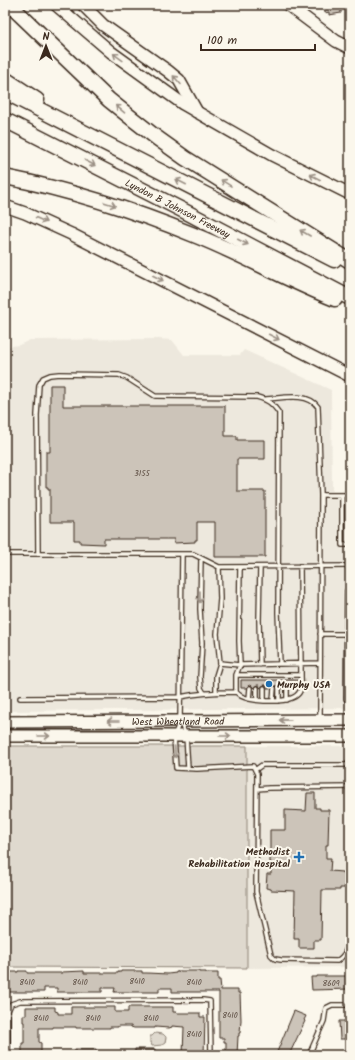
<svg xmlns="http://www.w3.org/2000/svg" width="355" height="1060" font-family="Kalam,sans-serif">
  <rect width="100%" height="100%" fill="#fbf7ec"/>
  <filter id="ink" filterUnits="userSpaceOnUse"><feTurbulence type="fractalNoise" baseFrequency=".025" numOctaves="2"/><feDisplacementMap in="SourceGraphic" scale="8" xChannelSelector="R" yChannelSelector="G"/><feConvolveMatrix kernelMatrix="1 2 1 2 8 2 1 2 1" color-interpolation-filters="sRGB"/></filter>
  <g filter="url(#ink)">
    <path fill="#ede8dd" d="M158 339 172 340 184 355H240L244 350 331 390 332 490H350V708L5 711V347L19 345 30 340Z
      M247 746H350V967L247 968Z"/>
    <path fill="#dfd9ce" stroke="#8d8276" d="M5 746H247V968L5 967Z
      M155 1033 163 1034 166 1037 165 1043 162 1045 152 1046 151 1043H150V1036H152Z"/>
    <path fill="#ccc4b9" stroke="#3b2a1e" d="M326 5H350V9L341 10V13L329 15V12L325 13 324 6Z
      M50 385H63V406H225V436H237V440H265V459H237V491H265V557H215V522H197V540H195V542L174 543V539H104V544L80 543V540H74V522H50V489H48V487H46V452H50Z
      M241 680H298V688H290L289 685H287L284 686V688H282L280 685 276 686 274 685 272 686 271 688H267L266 685H264L260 688 259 685H257L253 688 252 686 250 685 248 686 247 688H241Z
      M307 793H315V808H320V810H329L328 845H326V858H331L330 871 342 872V873H345V888H340V890H322L321 940H314V948H299V939H294L295 891 271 890V889L266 888 267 874H271V862H270V830H285V810L306 811Z
      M18 971H27V973H62V972L84 971V973H118V972H121V971H142V973H147L168 974 176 973V972H178V971H199V972H206V973H218V980H220L221 990H238V993H240L241 1020 240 1033H239V1036H238L237 1055H226V1042H224V1038H219V992H172V988H159V992H114L115 988H102V992H57V988H44V992H5V972H18Z
      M317 976H346V977H350V989L312 990 311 977H317Z
      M26 1007H55V1011L58 1012V1014H71V1007H115V1012H128V1007H173V1012H176V1013H200V1017H205L204 1055H183L184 1027 172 1026V1027L169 1028 155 1027V1028H134L131 1027V1026H118V1027H110V1028H76V1027H53V1028H39V1042L41 1043V1055H22V1043H24V1022H23V1015H26Z
      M294 1011 306 1016 304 1020 305 1021 289 1055H282L277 1052Z
      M339 1021H347V1023H350V1036H348V1039H340Z
      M75 1049H96V1055H75Z
      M135 1049H155V1055H135Z"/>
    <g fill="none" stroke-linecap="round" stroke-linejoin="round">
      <g stroke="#3b2a1e" stroke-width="6">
        <path id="lane" d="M266 399C282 398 308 392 318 407L321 495
          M350 495H342V545H350
          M5 554H193L219 567 350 566
          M38 554 37 415 39 385 43 378 50 375 59 374 119 375 127 378 155 396 257 397C268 400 272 403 279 413L278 613 280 664
          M182 554 180 721 186 736 188 768
          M201 558 200 609 202 643 200 677 201 688 204 693
          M350 584 347 591 346 699 350 701
          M320 634H350
          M220 663 240 665 239 641 240 567
          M260 665 259 620 260 567
          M236 675H301L300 566
          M279 688V701
          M287 688V700
          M216 692V676L220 663 217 634 220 599 219 567
          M236 692C238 694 239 695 241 696 253 702 294 705 300 691 302 687 301 680 301 675
          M20 698 180 697C199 693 217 692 236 692V675L240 665 320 663
          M249 699 250 688
          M257 700V688
          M264 700V688
          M273 701 274 688
          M320 718 321 495H342
          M179 724 174 736 176 768 197 769 253 766 257 774 256 892 271 955 275 959 281 960 337 961C346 955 346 950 350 940
          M255 770 262 765H345L350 763
          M257 789 269 788 350 787
          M8 1055V1011L11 1004 20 1001 203 1000 210 1001 211 1055
          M309 1055 324 1021 326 1008 332 1005H350"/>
      </g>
      <g stroke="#3b2a1e" stroke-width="14">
        <g id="secondary">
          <path d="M56 5 111 52 183 104 272 155 350 194"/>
          <path d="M83 5 103 25 168 71 179 80 197 112"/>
          <path d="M288 5 336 41 350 48"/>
          <path d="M5 206 25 213 71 234 350 376"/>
          <path id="s1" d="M5 722 350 720"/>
          <path d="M5 736H350"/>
        </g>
      </g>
      <g stroke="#3b2a1e" stroke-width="17">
        <g id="highway">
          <path d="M10 5 109 100 134 120 157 138 185 158 350 261"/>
          <path d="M5 79 37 100"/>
          <path d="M5 92 334 260"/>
          <path id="s2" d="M5 120 190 214 350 298"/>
          <path d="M5 177C70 190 133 210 194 235 242 254 287 280 335 299"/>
        </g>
      </g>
      <use href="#lane" stroke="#fbf7ec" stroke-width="3.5"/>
      <use href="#secondary" stroke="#fbf7ec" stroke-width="11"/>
      <use href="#highway" stroke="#fbf7ec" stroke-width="14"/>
    </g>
    <defs><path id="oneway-shaft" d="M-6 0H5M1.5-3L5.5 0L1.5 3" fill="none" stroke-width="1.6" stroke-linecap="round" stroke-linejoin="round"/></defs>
    <g stroke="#9b9085">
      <use href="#oneway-shaft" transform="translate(118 57) rotate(-144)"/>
      <use href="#oneway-shaft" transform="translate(177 80) rotate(-132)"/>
      <use href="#oneway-shaft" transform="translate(120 109) rotate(-140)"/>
      <use href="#oneway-shaft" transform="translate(90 163) rotate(27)"/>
      <use href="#oneway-shaft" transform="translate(315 177) rotate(-153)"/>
      <use href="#oneway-shaft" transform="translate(181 182) rotate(-153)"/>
      <use href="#oneway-shaft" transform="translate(226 183) rotate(-148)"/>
      <use href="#oneway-shaft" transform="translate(110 204) rotate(18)"/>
      <use href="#oneway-shaft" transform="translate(41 220) rotate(24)"/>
      <use href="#oneway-shaft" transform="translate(305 233) rotate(-150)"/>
      <use href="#oneway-shaft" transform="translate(243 242) rotate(27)"/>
      <use href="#oneway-shaft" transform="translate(158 278) rotate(27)"/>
      <use href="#oneway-shaft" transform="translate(274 337) rotate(27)"/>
      <use href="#oneway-shaft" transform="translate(200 597) rotate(90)"/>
      <use href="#oneway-shaft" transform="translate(285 720) rotate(179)"/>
      <use href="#oneway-shaft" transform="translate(113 721) rotate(180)"/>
      <use href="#oneway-shaft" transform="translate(44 736)"/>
      <use href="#oneway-shaft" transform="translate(225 736)"/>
      <use href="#oneway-shaft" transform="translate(175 752) rotate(86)"/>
    </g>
  </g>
  <g fill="#1f6fb2" stroke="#fbf7ec" stroke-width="1.5">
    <circle cx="269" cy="684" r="4"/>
    <path d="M297 851h4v4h4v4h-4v4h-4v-4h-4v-4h4z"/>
  </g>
  <g text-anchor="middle" stroke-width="4" stroke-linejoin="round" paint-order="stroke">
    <g font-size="8" fill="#5f5045">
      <text x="142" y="476">3155</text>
      <text x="137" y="984">8410</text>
      <text x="27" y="985">8410</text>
      <text x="80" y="985">8410</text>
      <text x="194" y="985">8410</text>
      <text x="331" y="986">8609</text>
      <text x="230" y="1018">8410</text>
      <text x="41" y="1021">8410</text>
      <text x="93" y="1021">8410</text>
      <text x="151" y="1021">8410</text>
      <text x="194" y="1037">8410</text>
    </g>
    <g font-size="10" fill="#3b2a1e" stroke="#fbf7ec">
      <text dy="4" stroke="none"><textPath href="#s2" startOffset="194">Lyndon B Johnson Freeway</textPath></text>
      <text dy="4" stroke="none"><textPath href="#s1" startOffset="173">West Wheatland Road</textPath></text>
    </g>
    <g font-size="10" font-weight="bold" fill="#3b2a1e" stroke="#fbf7ec" text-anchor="start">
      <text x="277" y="688">Murphy USA</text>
      <text x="290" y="855" text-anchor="end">Methodist<tspan x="290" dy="12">Rehabilitation Hospital</tspan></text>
    </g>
  </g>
  <rect width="355" height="1060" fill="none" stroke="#fbf7ec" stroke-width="20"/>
  <rect x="10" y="10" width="335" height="1040" fill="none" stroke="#3b2a1e" stroke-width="1.5" filter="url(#ink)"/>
  <g transform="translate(46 46)" stroke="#fbf7ec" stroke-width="3" paint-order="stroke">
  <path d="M0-3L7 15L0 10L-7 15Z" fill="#3b2a1e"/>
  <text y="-6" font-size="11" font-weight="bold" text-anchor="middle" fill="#3b2a1e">N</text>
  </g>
  <path d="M201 44v6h114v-6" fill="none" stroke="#3b2a1e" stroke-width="2"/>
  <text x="207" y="44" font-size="12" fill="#3b2a1e" stroke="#fbf7ec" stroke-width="3" paint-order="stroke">100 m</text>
</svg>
